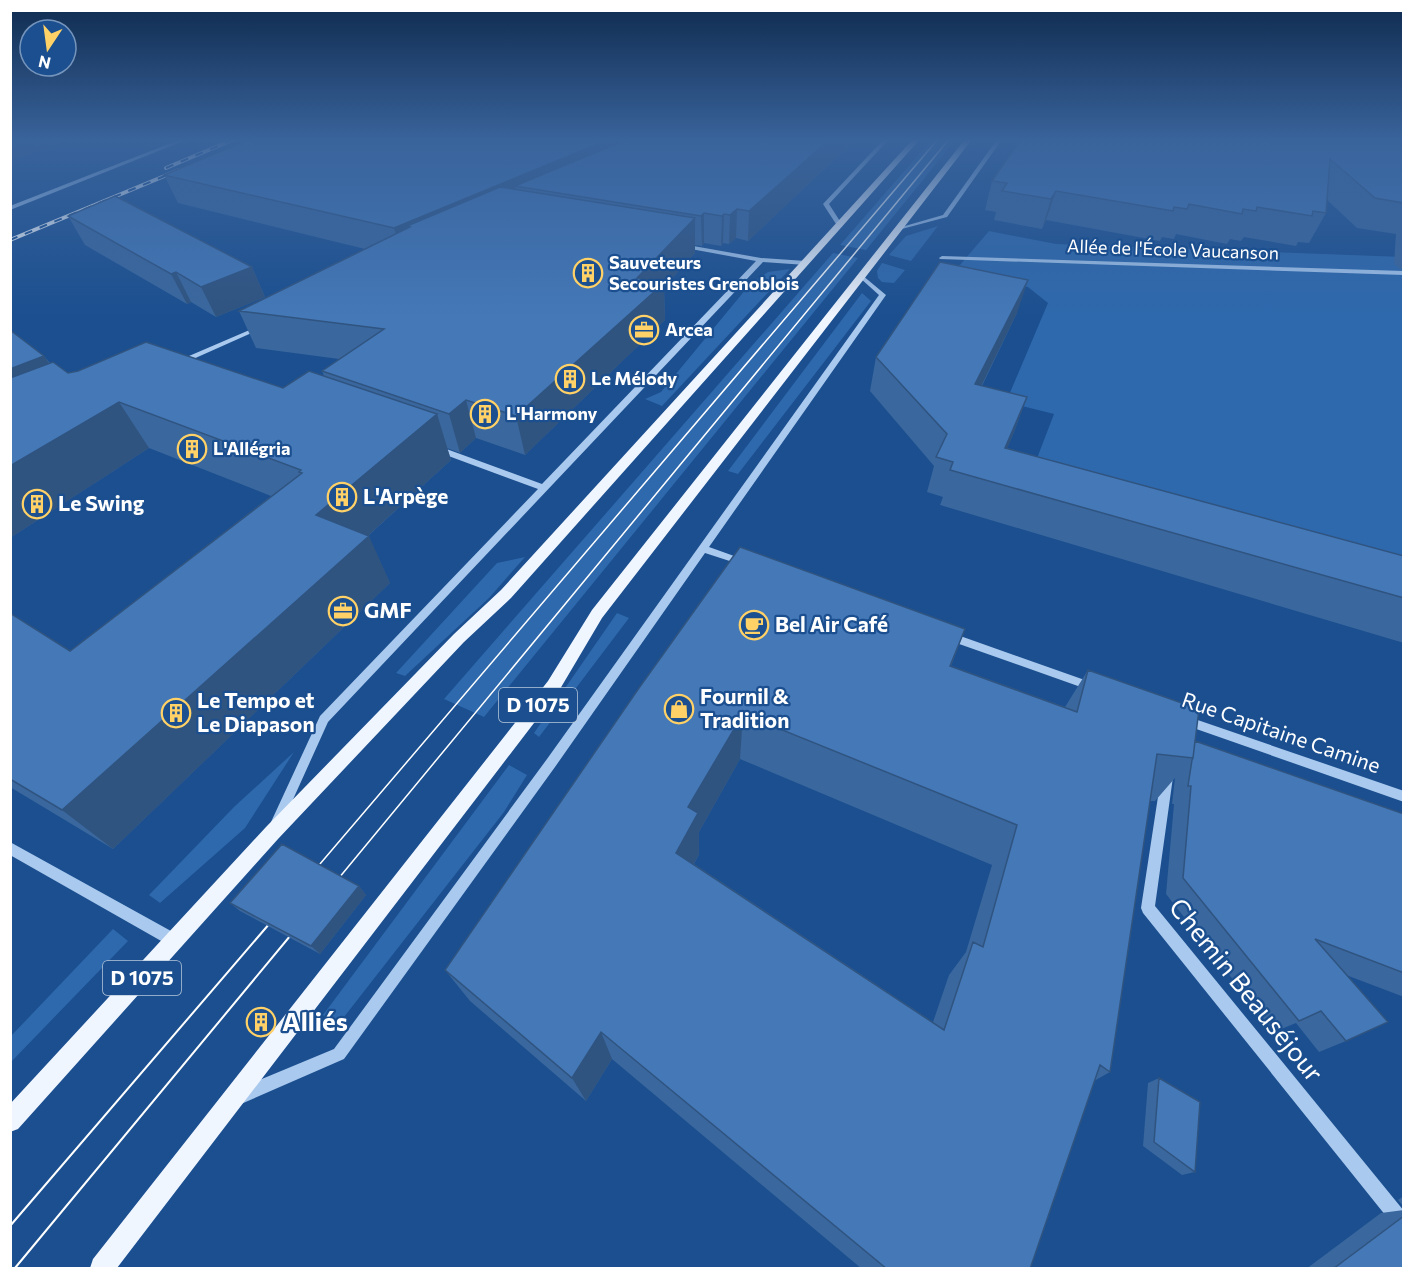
<svg xmlns="http://www.w3.org/2000/svg" width="1414" height="1279" font-family="Commissioner,sans-serif">
  <rect width="100%" height="100%" fill="#1b4f8f"/>
  <path fill="#2e69ad" d="M933 138H957L866 250 840 245Z
    M938 226 911 261 889 255 906 236Z
    M989 231 1056 244 1403 257V600L1024 492 1054 414 1006 402 1048 303 1028 287 954 272Z
    M833 253 858 258 484 717 444 699Z
    M882 263 905 270 894 283 882 282 878 278 877 271Z
    M790 269 662 406 645 399 661 392 751 283 768 272Z
    M862 293 871 301 738 474 728 471Z
    M525 557 489 598 405 676 396 673 497 563Z
    M617 613 629 618 539 737 534 733Z
    M294 752 245 828 160 903 149 895 234 807Z
    M509 765 527 775 504 812 337 1026 323 1015Z
    M113 929 128 941 11 1062V1036Z"/>
  <g fill="none" stroke-linecap="round" stroke-linejoin="round">
    <path fill="#a9c9ee" fill-rule="evenodd" d="M184 138H191L10 210V206Z
      M885 138H890L829 204 843 226 838 227 823 204Z
      M998 138H1003L947 217 898 230V228L943 215Z
      M682 244 761 258 806 261 809 263 806 265 763 262 328 722 281 826 277 828 273 826 271 822 320 716 538 489 435 451V447H441L542 484 756 261 680 247 679 246Z
      M942 256 1404 271V275L940 259 939 258Z
      M862 275 886 295 709 547 748 561 750 563 748 565 745 566 705 553 555 767 344 1059 241 1104 235 1102 233 1096 235 1090 334 1049 547 759 879 295 860 278 859 277Z
      M261 325 263 326V328L182 364 175 362Z
      M949 632 1096 684 1098 687 1096 690 1092 691 945 639 944 636 945 633Z
      M1186 716 1404 791V802L1182 724 1180 721 1182 718Z
      M1167 772 1171 773 1173 777 1155 906 1404 1211V1233L1398 1231 1143 913 1141 908 1161 777 1163 773Z
      M10 842 180 936 182 941 180 946 175 948 170 946 10 855Z"/>
    <path fill="#f0f6ff" fill-rule="evenodd" d="M914 138H921L511 598 464 642 278 839 18 1129 10 1132V1104L266 827 454 634 501 590Z
      M966 138H973L602 618 560 689 117 1268H90L93 1259 548 681 592 610Z"/>
    <path stroke="#fff" stroke-width="1.5" d="M308 878 939 138
      M329 890 950 138
      M268 924 277 914"/>
    <path stroke="#fff" stroke-width="2" d="M10 1226 270 923
      M15 1268 300 924"/>
    <g stroke="#fff" stroke-width="4">
      <path id="rail" d="M166 168 237 138
        M10 240 179 170"/>
    </g>
    <use href="#rail" stroke="#1b4f8f" stroke-width="2" stroke-dasharray="8" stroke-linecap="butt"/>
  </g>
  <path fill="#3a679d" fill-rule="evenodd" d="M253 138H857L748 241 736 238 729 244 723 243 721 246 704 243 702 246 695 245V253L664 287 665 320 525 455 476 438 460 453 447 448 451 460 368 536 390 583 113 849 10 787V613L70 651 271 496 149 448 10 538 44 356 50 363 68 373 283 388 324 376 322 371 339 359 256 348 239 311 365 249 178 203 164 175Z
    M1404 138V269H1400L1394 264 1396 234 1357 228 1327 200 1326 213 1309 243 1298 242 1296 246 1244 237 1241 241 1230 239 1227 244 1176 234 1174 239 1162 237 1160 241 1046 220 1042 229 994 220 996 212 985 210 992 181Z
    M68 216 252 267 265 297 216 317 191 302 187 304 85 245Z
    M1017 313 982 386 1027 397 1014 432 1007 448 1404 556V643L940 505 943 497 927 492 934 466 870 391 876 357Z
    M965 629 951 666 1065 707 1088 670 1195 741 1404 814V997L1346 975V1041L1319 1052 1296 1023 1274 1032 1166 894 1174 804H1172L1175 778 1155 801H1150L1110 1072 1094 1081 1030 1269H862L612 1059 586 1101 470 1001 445 970 639 688ZM740 759 992 865 966 952 949 975 933 1022 694 864 699 854V832Z
    M359 886 366 895 320 954 240 911 230 903Z
    M1159 1078 1195 1172 1182 1175 1143 1146 1148 1083Z
    M1404 1196V1207L1398 1200Z
    M1404 1210V1269H1306L1381 1213Z"/>
  <path fill="#305480" d="M14 138H75L10 161V139Z
    M612 138H676L515 186 518 207 410 227 407 226 414 253 403 258 394 228Z
    M831 138H857L748 241 749 211Z
    M1056 191 1046 220 1042 229 1051 199Z
    M737 209 736 238 729 244 730 215Z
    M704 213V243L702 246 701 216Z
    M724 214 723 243 721 246 722 216Z
    M695 218V253L664 287 665 320 525 455 516 416 637 278Z
    M252 267 265 297 216 317 201 287Z
    M176 272 191 302 187 304 171 274Z
    M1028 280 1017 313 965 419 975 384Z
    M44 356 76 401 10 429V369Z
    M1027 397 1014 432 993 483 1005 448Z
    M466 400 476 438 460 453 449 414Z
    M119 402 149 448 10 538V466Z
    M437 414 451 460 339 562 316 515Z
    M369 536 390 583 113 849 62 810Z
    M743 714 740 759 699 832V854L679 892 676 853 688 807Z
    M359 886 366 895 320 954 311 946Z
    M601 1032 612 1059 586 1101 572 1078Z"/>
  <path fill="#4478b7" stroke="#305480" stroke-width="1.5" fill-rule="evenodd" d="M253 138H612L394 228 164 175Z
    M631 138H831L749 211 737 209 730 215 724 214 722 216 704 213 701 216 515 186Z
    M1022 138H1404V203L1375 198 1330 159 1326 213 1313 211 1312 216 1257 207 1256 211 1243 209 1242 214 1189 204 1187 209 1174 207 1173 211 1056 191 1051 199 1002 191 1007 183 992 181Z
    M500 187 695 218 637 278 664 283 516 416 466 400 449 414 322 371 384 329 239 311 410 227 407 226Z
    M115 196 252 267 201 287 176 272 171 274 68 216Z
    M940 262 1028 280 975 384 1027 397 1005 448 1404 556V598L950 470 953 462 936 457 947 434 876 357Z
    M10 330 44 356 10 369Z
    M146 342 283 388 309 371 437 414 316 515 369 536 62 810 10 779V613L70 651 302 473 299 472 301 470 119 402 10 466V378L53 362 68 373 78 371Z
    M740 547 965 629 950 666 1077 712 1088 670 1199 709 1193 758 1157 754 1110 1072 1100 1065 1030 1269H887L601 1032 572 1078 445 970 639 688ZM743 714 1017 825 983 947 973 942 944 1030 676 853 698 813 688 807Z
    M1195 741 1404 814V973L1315 939 1388 1022 1346 1041 1321 1011 1299 1021 1183 878 1191 786H1188L1192 760 1193 758Z
    M282 844 359 886 311 946 230 903Z
    M1159 1078 1200 1102 1195 1172 1154 1142Z
    M1404 1216V1269H1333Z"/>
  <linearGradient id="sky" x2="0" y2="1"><stop stop-color="#0f2b4f"/><stop offset="0.44" stop-color="#39639b"/><stop offset="1" stop-color="#39639b" stop-opacity="0"/></linearGradient>
  <rect width="1414" height="317" fill="url(#sky)"/>
  <defs>
    <g id="building-ring" transform="scale(1.5)"><circle r="9.5" fill="#1b4f8f" stroke="#ffd166" stroke-width="1.5"/><path d="M-4-6H4V6H1V3H-1V6H-4ZM-2.5-4.3h1.7v1.8h-1.7ZM.8-4.3h1.7v1.8H.8ZM-2.5-1h1.7V.8h-1.7ZM.8-1h1.7V.8H.8Z" fill="#ffd166"/></g>
    <g id="office-ring" transform="scale(1.5)"><circle r="9.5" fill="#1b4f8f" stroke="#ffd166" stroke-width="1.5"/><path d="M-6-3h4V-5.5h4V-3h4V5H-6ZM-1-4.5V-3h2v-1.5ZM-6 0V1H6V0Z" fill="#ffd166"/></g>
    <g id="cafe-ring" transform="scale(1.5)"><circle r="9.5" fill="#1b4f8f" stroke="#ffd166" stroke-width="1.5"/><path d="M-5.5-4.5H6V0H3Q3 3.5 0 3.5H-2.5Q-5.5 3.5-5.5 0ZM3-3.2v2h1.7v-2ZM-6 4.5H4V6H-6Z" fill="#ffd166"/></g>
    <g id="shop-ring" transform="scale(1.5)"><circle r="9.5" fill="#1b4f8f" stroke="#ffd166" stroke-width="1.5"/><path d="M-5-2.5h2.3a2.7 3.5 0 0 1 5.4 0H5L5.5 6h-11ZM-1.5-2.5h3a1.5 2.3 0 0 0-3 0Z" fill="#ffd166"/></g>
  </defs>
  <g fill-rule="evenodd">
    <use href="#building-ring" x="588" y="273"/>
    <use href="#office-ring" x="644" y="330"/>
    <use href="#building-ring" x="570" y="379"/>
    <use href="#building-ring" x="485" y="414"/>
    <use href="#building-ring" x="192" y="449"/>
    <use href="#building-ring" x="342" y="497"/>
    <use href="#building-ring" x="37" y="504"/>
    <use href="#office-ring" x="343" y="611"/>
    <use href="#cafe-ring" x="754" y="625"/>
    <use href="#shop-ring" x="679" y="709"/>
    <use href="#building-ring" x="176" y="713"/>
    <use href="#building-ring" x="261" y="1022"/>
  </g>
  <g text-anchor="middle" stroke-width="4.5" stroke-linejoin="round" paint-order="stroke">
    <g font-size="18" fill="#fff" stroke="#1b4f8f">
      <text transform="translate(1173 250) rotate(2)" y="6">Allée de l'École Vaucanson</text>
    </g>
    <g font-size="18" font-weight="bold" fill="#fff" stroke="#1b4f8f" text-anchor="start">
      <text x="609" y="269">Sauveteurs<tspan x="609" dy="21">Secouristes Grenoblois</tspan></text>
      <text x="665" y="336">Arcea</text>
      <text x="591" y="385">Le Mélody</text>
      <text x="506" y="420">L'Harmony</text>
      <text x="213" y="455">L'Allégria</text>
    </g>
    <g fill="#1b4f8f" stroke="#bbcadd" stroke-width="1.5">
      <rect x="499" y="688" width="78" height="34" rx="4.5"/>
      <rect x="103" y="961" width="78" height="34" rx="4.5"/>
    </g>
    <g font-size="20" font-weight="bold" fill="#fff">
      <text x="538" y="712">D 1075</text>
      <text x="142" y="985">D 1075</text>
    </g>
    <g font-size="21" font-weight="bold" fill="#fff" stroke="#1b4f8f" text-anchor="start">
      <text x="363" y="504">L'Arpège</text>
      <text x="58" y="511">Le Swing</text>
      <text x="364" y="618">GMF</text>
      <text x="775" y="632">Bel Air Café</text>
      <text x="700" y="704">Fournil &amp;<tspan x="700" dy="24">Tradition</tspan></text>
      <text x="197" y="708">Le Tempo et<tspan x="197" dy="24">Le Diapason</tspan></text>
    </g>
    <g font-size="21" fill="#fff" stroke="#1b4f8f">
      <text transform="translate(1281 733) rotate(19)" y="7">Rue Capitaine Camine</text>
    </g>
    <g font-size="26" fill="#fff" stroke="#1b4f8f">
      <text transform="translate(1246 990) rotate(51)" y="9">Chemin Beauséjour</text>
    </g>
    <g font-size="26" font-weight="bold" fill="#fff" stroke="#1b4f8f" text-anchor="start">
      <text x="282" y="1031">Alliés</text>
    </g>
  </g>
  <rect width="1414" height="1279" fill="none" stroke="#ffffff" stroke-width="24"/>
  <g transform="translate(48 48) rotate(193)"><circle r="28" fill="#1b4f8f" stroke="#7695bc" stroke-width="1.5"/>
  <path d="M0-4.5L10 22L0 15L-10 22Z" fill="#ffd166"/>
  <text y="-9" font-size="16" font-weight="bold" text-anchor="middle" fill="#ffffff">N</text>
  </g>
</svg>
